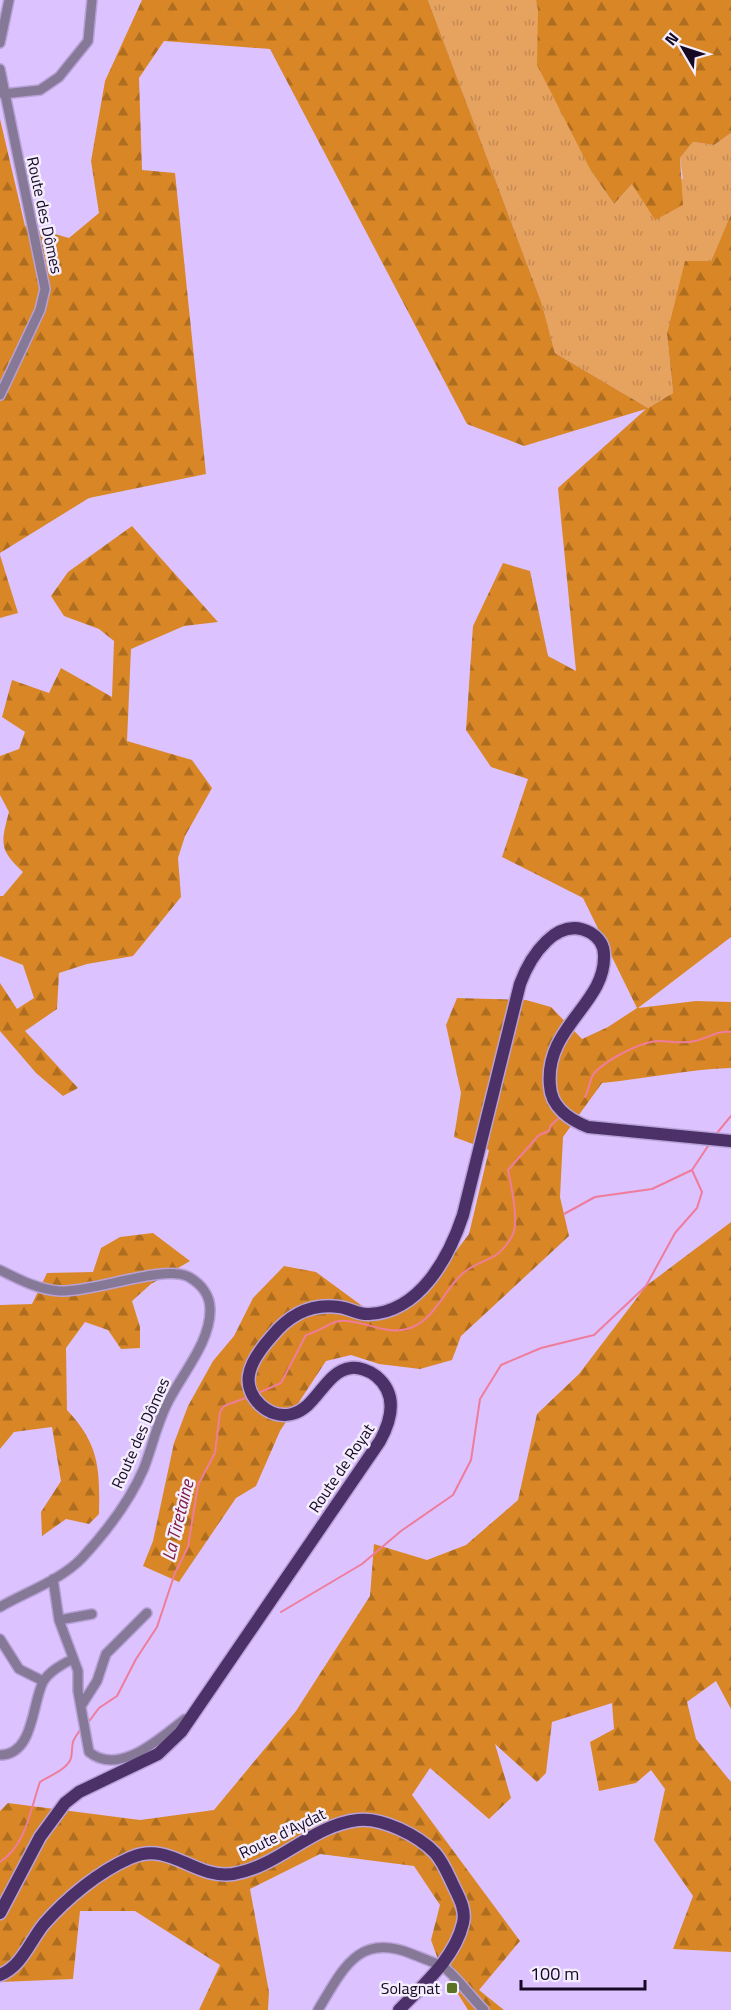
<svg xmlns="http://www.w3.org/2000/svg" width="731" height="2010" font-family="'Titillium Web',sans-serif">
  <defs>
    <pattern id="grass-tufts" width="24" height="20" patternUnits="userSpaceOnUse" patternTransform="scale(1.5)"><rect width="24" height="20" fill="#e6a25f"/><path d="M3 7l-1-3M5 7V3M7 7l1-3M15 17l-1-3M17 17v-4M19 17l1-3" fill="none" stroke="#c58a52"/></pattern>
    <pattern id="forest-firs" width="22" height="20" patternUnits="userSpaceOnUse" patternTransform="scale(1.5)"><rect width="22" height="20" fill="#d98726"/><path d="M5 1l3.5 6h-7zM16 11l3.5 6h-7z" fill="#af6d20"/></pattern>
  </defs>
  <rect width="100%" height="100%" fill="#dcc2ff"/>
  <path fill="url(#grass-tufts)" d="M428 0H536L572 129 591 171 614 204 632 184 683 179 680 158 693 142 714 145 731 133V214L711 261 667 334 673 393 648 408 555 353 542 304Z"/>
  <path fill="url(#forest-firs)" d="M142 0H428L542 304 555 353 648 408 673 393 667 334 685 261H711L731 214V937L638 1008 696 1001 731 1002V1068C688 1069 645 1079 602 1083L563 1137 560 1197 569 1236 461 1336 452 1360 420 1369 379 1364 351 1355 326 1361 280 1431 256 1486 236 1498 179 1582 143 1566 153 1541 174 1443 188 1406 213 1361 234 1336 253 1298 284 1266 316 1272 380 1319 419 1300 469 1234 489 1150 454 1137 461 1093 446 1025 457 998 526 1000 551 1007 582 1039 608 1027 637 1008 583 898 502 857 528 779 491 767 466 730 473 626 503 563 530 571 548 656 576 671 558 488 646 409 524 446 467 424 270 49 164 41 139 78 142 170 175 173 206 474 89 498 0 553V119L25 226 69 238 99 213 91 161 105 81Z
    M536 0H731V133L714 145 693 142 680 158 683 205 655 220 632 184 614 204 591 171 537 65 538 10Z
    M132 526 218 622 184 626 131 649 127 741 192 760 212 788 185 836 178 858 181 897 133 956 87 964 59 973 57 1009 25 1031 78 1088 63 1096 36 1073 0 1031V983L17 1009 34 998 23 965 0 956V896H3L23 872C0 850 0 845 9 812L0 795V756L19 749 25 732 2 717 12 680 49 693 61 668 112 697 114 641 99 629 64 616 51 596 68 572Z
    M0 555 18 613 0 618Z
    M731 1222V1709L716 1681 687 1702 696 1739 731 1782V1952L673 1949 693 1896 654 1840 665 1789 651 1770 636 1783 599 1791 590 1742 614 1729 612 1703 552 1722 546 1773 537 1782 495 1744 511 1798 489 1819 430 1768 412 1795 520 1941 479 1990 504 2010H468L440 1965 431 1940 440 1905 414 1866 320 1854 250 1889 269 1992 268 2010H199L220 1965 135 1911H80L73 1979 0 1982V1811L8 1803 140 1820 214 1810 296 1711 370 1596 374 1544 427 1560 466 1545 518 1500 537 1414 579 1374 646 1286Z
    M153 1233 190 1261 151 1284 132 1301 140 1327V1348L121 1349 108 1330 85 1322 66 1348 67 1410C99 1444 100 1468 99 1514L89 1524 66 1519 42 1536 41 1512 61 1481 52 1427 14 1432 0 1449V1305L32 1304 47 1273 93 1272 101 1248 120 1237Z"/>
  <g fill="none" stroke-linecap="round" stroke-linejoin="round">
    <path stroke="#ee7c9a" stroke-width="2" d="M585 1097C589 1090 589 1082 593 1075 603 1061 642 1041 659 1041 671 1041 682 1044 695 1041 708 1038 718 1030 731 1032
      M717 1133 731 1116
      M564 1214 595 1197 652 1189 692 1170
      M256 1394 281 1383 306 1335C317 1333 331 1322 339 1321 360 1319 381 1333 402 1330 432 1326 442 1293 461 1275 479 1257 498 1265 513 1234 519 1220 511 1185 508 1170L539 1135 549 1131 551 1125 559 1118
      M281 1612 362 1564 401 1531 453 1495 471 1460 480 1399 501 1365 541 1348 594 1335 646 1286 675 1233 697 1208 702 1192 692 1170 708 1146
      M87 1724 99 1708 117 1696 136 1659 157 1627 175 1573 188 1547 198 1485 215 1453 220 1412 224 1406 248 1397
      M0 1862C27 1844 30 1810 40 1782 49 1776 68 1769 71 1758 74 1742 69 1746 80 1730"/>
    <g stroke="#b8a1d7" stroke-width="12">
      <path id="minor" d="M0 43 9 0
        M0 69 45 289 40 310 0 395
        M3 94 40 90 59 77 88 41 92 0
        M0 1270C18 1279 39 1290 60 1291 95 1292 164 1264 189 1277 201 1284 210 1295 210 1309 211 1342 181 1375 167 1404 157 1424 152 1447 144 1468 130 1501 106 1532 82 1558 61 1580 26 1592 0 1607
        M53 1579 59 1620 78 1671V1691L89 1752C120 1777 161 1737 185 1719L190 1721
        M59 1620 92 1614
        M0 1639 19 1669 43 1681
        M81 1706 97 1681 106 1654 147 1613
        M0 1755C34 1755 32 1703 43 1682 48 1672 64 1663 73 1659
        M318 2010C343 1969 358 1932 412 1954 419 1957 442 1965 446 1969 460 1981 471 1997 484 2010"/>
    </g>
    <g stroke="#b8a1d7" stroke-width="15">
      <path id="major" d="M0 1913 40 1837 65 1803 79 1792 158 1754 181 1732 380 1441C392 1419 398 1394 376 1376 370 1371 359 1367 351 1368 325 1371 317 1408 292 1414 269 1420 245 1397 249 1375 251 1361 263 1346 272 1336 289 1315 311 1303 339 1307 349 1308 359 1315 369 1314 420 1312 449 1257 463 1215L520 984C530 957 557 914 591 933 599 938 604 945 604 955 606 1004 544 1027 550 1086 551 1107 570 1120 588 1127L731 1141
        M0 1975C22 1966 30 1941 44 1924 67 1898 98 1872 130 1858 170 1840 193 1879 233 1874 278 1867 312 1825 358 1820 382 1817 419 1836 435 1853 444 1863 449 1877 455 1889 460 1899 466 1911 463 1923 455 1958 423 1985 399 2010"/>
    </g>
    <use href="#minor" stroke="#867998" stroke-width="9"/>
    <use href="#major" stroke="#4b3167" stroke-width="12"/>
  </g>
  <rect fill="#5a7223" stroke="#f4edfd" stroke-width="2" x="446" y="1982" width="12" height="12" rx="3"/>
  <g text-anchor="middle" stroke-width="5" stroke-linejoin="round" paint-order="stroke">
    <g font-size="16" fill="#160923" stroke="#f4edfd">
      <text transform="translate(45 215) rotate(78)" y="6">Route des Dômes</text>
      <text transform="translate(140 1433) rotate(-66)" y="6">Route des Dômes</text>
      <text transform="translate(341 1468) rotate(-56)" y="6">Route de Royat</text>
      <text transform="translate(282 1833) rotate(-26)" y="6">Route d'Aydat</text>
    </g>
    <g font-size="16" fill="#160923" stroke="#f4edfd" text-anchor="end">
      <text x="440" y="1994">Solagnat</text>
    </g>
    <g font-size="18" font-style="italic" fill="#811b40" stroke="#f4edfd">
      <text transform="translate(178 1520) rotate(-76)" y="6">La Tiretaine</text>
    </g>
  </g>
  <g transform="translate(683 48) rotate(309)" stroke="#f4edfd" stroke-width="4.5" paint-order="stroke">
  <path d="M0-4.5L10 22L0 15L-10 22Z" fill="#160923"/>
  <text y="-9" font-size="16" font-weight="bold" text-anchor="middle" fill="#160923">N</text>
  </g>
  <path d="M521 1980v9h124v-9" fill="none" stroke="#160923" stroke-width="3"/>
  <text x="530" y="1980" font-size="18" fill="#160923" stroke="#f4edfd" stroke-width="4.5" paint-order="stroke">100 m</text>
</svg>
